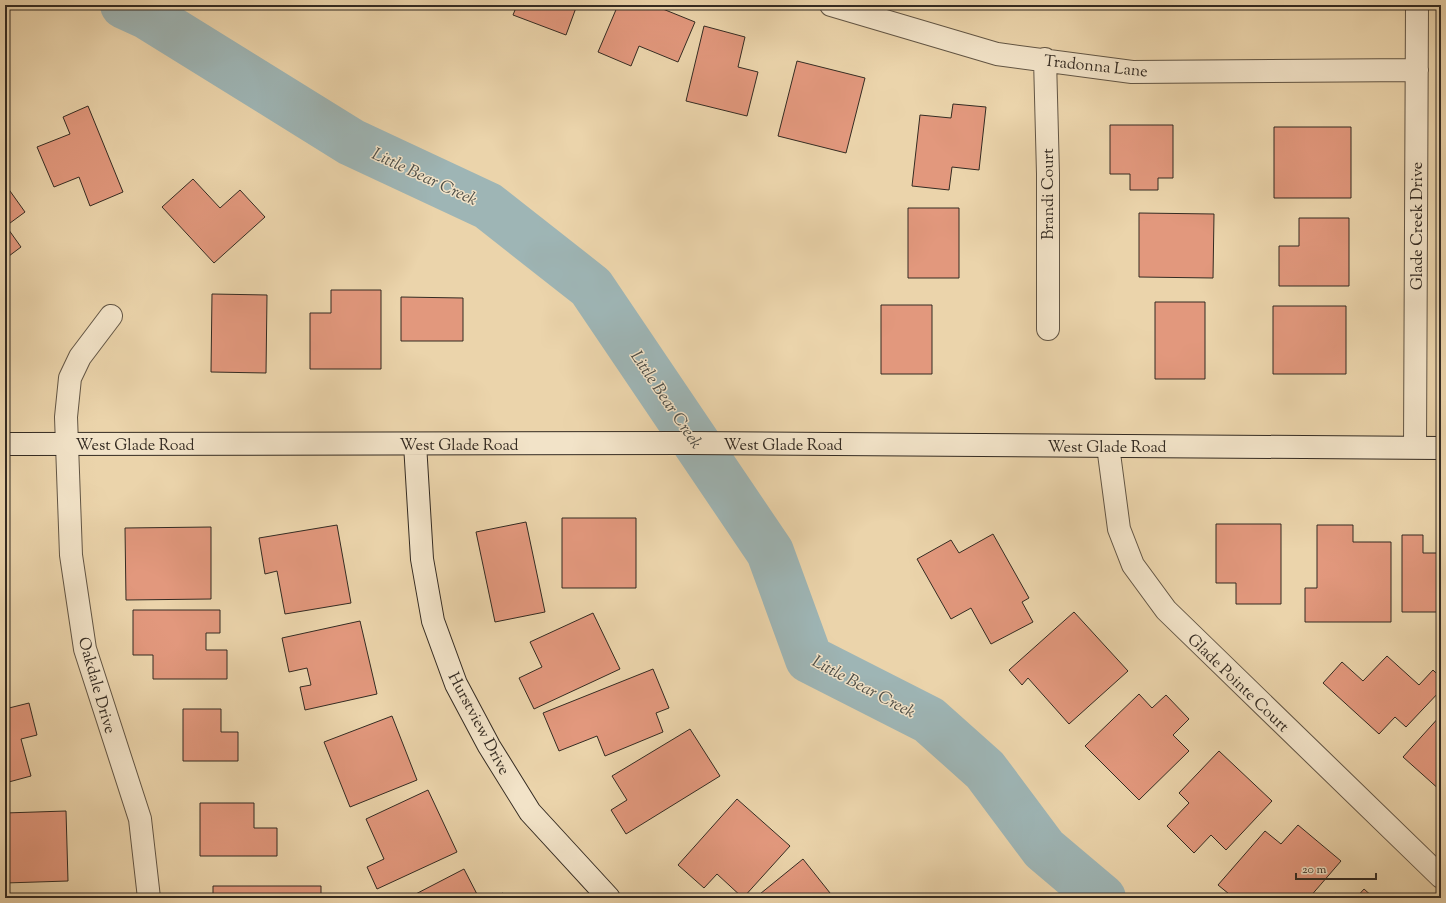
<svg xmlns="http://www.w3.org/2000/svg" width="1446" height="903" font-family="'Sorts Mill Goudy',serif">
  <rect width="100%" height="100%" fill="#ebd4ab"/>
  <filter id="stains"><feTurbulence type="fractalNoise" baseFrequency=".005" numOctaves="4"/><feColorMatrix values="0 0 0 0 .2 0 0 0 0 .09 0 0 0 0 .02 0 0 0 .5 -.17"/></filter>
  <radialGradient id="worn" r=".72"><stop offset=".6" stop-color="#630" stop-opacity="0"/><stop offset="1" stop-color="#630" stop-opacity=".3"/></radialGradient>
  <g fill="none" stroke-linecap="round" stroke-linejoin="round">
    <path stroke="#9eb5b5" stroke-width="48" d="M124 5 148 16 351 142 488 206 591 287 770 552 809 659 929 720 985 770 1044 849 1102 898"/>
  </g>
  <path fill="#e2987d" stroke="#342b22" d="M517 5H577L566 35 513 15Z
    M618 5H653L695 22 678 62 639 46 631 66 598 52Z
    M704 26 745 37 738 67 758 72 747 116 686 101Z
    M797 61 865 78 846 153 778 136Z
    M953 104 986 107 979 170 952 167 949 190 912 186 920 115 951 118Z
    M88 106 123 192 90 206 79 177 54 187 37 147 70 134 63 117Z
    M1110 125H1173V178H1158V190H1130V174H1110Z
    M1274 127H1351V198H1274Z
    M193 179 220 208 240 190 265 217 214 263 162 207Z
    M5 184 25 212 6 226 21 247 5 259Z
    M908 208H959V278H908Z
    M1139 213 1214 214 1213 278 1139 277Z
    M1299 218H1349V286H1279V246H1299Z
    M331 290H381V369H310V313H331Z
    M212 294 267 295 266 373 211 372Z
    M401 297 463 298V341H401Z
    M1155 302H1205V379H1155Z
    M881 305H932V374H881Z
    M1273 306H1346V374H1273Z
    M562 518H636V588H562Z
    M526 522 545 612 495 622 476 532Z
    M1216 524H1281V604H1236V583H1216Z
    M337 525 351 603 285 614 277 571 265 574 259 538Z
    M1317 525H1353V542H1391V622H1305V588H1317Z
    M211 527V599L126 600 125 528Z
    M993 534 1029 598 1022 602 1033 622 991 644 971 608 951 619 917 559 951 540 959 553Z
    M1402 535H1423V553H1441V612H1402Z
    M133 610H220V633H206V650H227V679H153V655H133Z
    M1074 612 1128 671 1069 724 1028 678 1022 685 1009 670Z
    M593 613 620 669 534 709 519 678 542 667 530 642Z
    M360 621 377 694 305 710 300 687 311 685 307 668 289 672 282 638Z
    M1387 656 1419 685 1433 670 1441 678V690L1406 727 1395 717 1379 734 1323 683 1342 662 1363 681Z
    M653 669 669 708 656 713 663 732 605 756 597 736 559 751 543 713Z
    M1139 694 1152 708 1166 695 1189 719 1173 735 1189 751 1139 800 1085 746Z
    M29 703 37 735 21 739 31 776 5 783V709Z
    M183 709H221V732H238V761H183Z
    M1441 715V791L1403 757Z
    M392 716 417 780 350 807 324 742Z
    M690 729 720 776 626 834 611 810 627 800 612 776Z
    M1219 751 1272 801 1226 850 1211 835 1194 853 1167 826 1189 803 1179 793Z
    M428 790 457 852 377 889 367 867 384 859 366 819Z
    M737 799 790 846 743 898 717 874 704 888 678 865Z
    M200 803H254V828H277V856H200Z
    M66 811 68 881 5 883V813Z
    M1298 825 1341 861 1309 898H1234L1218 885 1265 831 1281 844Z
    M803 859 834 898H755Z
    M464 869 479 898H408Z
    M213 886H321V898H213Z
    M1364 889 1374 898H1356Z
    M503 893 506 898H494Z
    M1335 893 1341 898H1330Z
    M20 894H78V898H20Z"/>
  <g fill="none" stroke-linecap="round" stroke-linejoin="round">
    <g stroke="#625544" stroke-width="24">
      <path id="street" d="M831 5 997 54 1132 72 1417 70
        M1045 59 1048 174V329
        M111 316 80 357 70 378 66 417 71 555 85 649 140 819 149 898
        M1108 446 1119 529 1133 565 1166 610 1441 877
        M1415 447 1417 5"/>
    </g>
    <g stroke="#342b22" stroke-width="24">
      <path id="secondary" d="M5 444 687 443 1441 448
        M415 444 422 559 433 621 456 684 489 746 530 812 609 898"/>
    </g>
    <use href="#street" stroke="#f2e3c8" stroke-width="22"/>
    <use href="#secondary" stroke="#f2e3c8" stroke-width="22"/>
  </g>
  <g text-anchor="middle" stroke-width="3" stroke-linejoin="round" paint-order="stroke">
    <g font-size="16" fill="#342b22" stroke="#f2e3c8">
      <text transform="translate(1096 65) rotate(6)" y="6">Tradonna Lane</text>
      <text transform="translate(1047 194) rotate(-90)" y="6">Brandi Court</text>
      <text transform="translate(1416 226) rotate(-90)" y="6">Glade Creek Drive</text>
      <text x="135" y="450">West Glade Road</text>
      <text x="459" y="450">West Glade Road</text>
      <text x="783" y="450">West Glade Road</text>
      <text x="1107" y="452">West Glade Road</text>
      <text transform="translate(1239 682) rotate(44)" y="6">Glade Pointe Court</text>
      <text transform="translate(98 685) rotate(74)" y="6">Oakdale Drive</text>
      <text transform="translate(480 723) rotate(62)" y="6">Hurstview Drive</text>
    </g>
    <g font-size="17" font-style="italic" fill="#4e4e47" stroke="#f2e3c8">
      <text transform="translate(425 176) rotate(25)" y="6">Little Bear Creek</text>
      <text transform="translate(667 399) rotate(56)" y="6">Little Bear Creek</text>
      <text transform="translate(864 686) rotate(28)" y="6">Little Bear Creek</text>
    </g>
  </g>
  <rect width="1446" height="903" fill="none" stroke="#ebd4ab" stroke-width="20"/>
  <rect x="6" y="6" width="1434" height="891" fill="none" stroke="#342b22" stroke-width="2"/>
  <rect x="10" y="10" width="1426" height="883" fill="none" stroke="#342b22"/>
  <path d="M1296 873v6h80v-6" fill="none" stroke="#342b22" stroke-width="2"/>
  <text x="1302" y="873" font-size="12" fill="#342b22" stroke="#f2e3c8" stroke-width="3" paint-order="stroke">20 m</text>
  <rect width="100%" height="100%" filter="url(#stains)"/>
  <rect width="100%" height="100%" fill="url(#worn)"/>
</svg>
